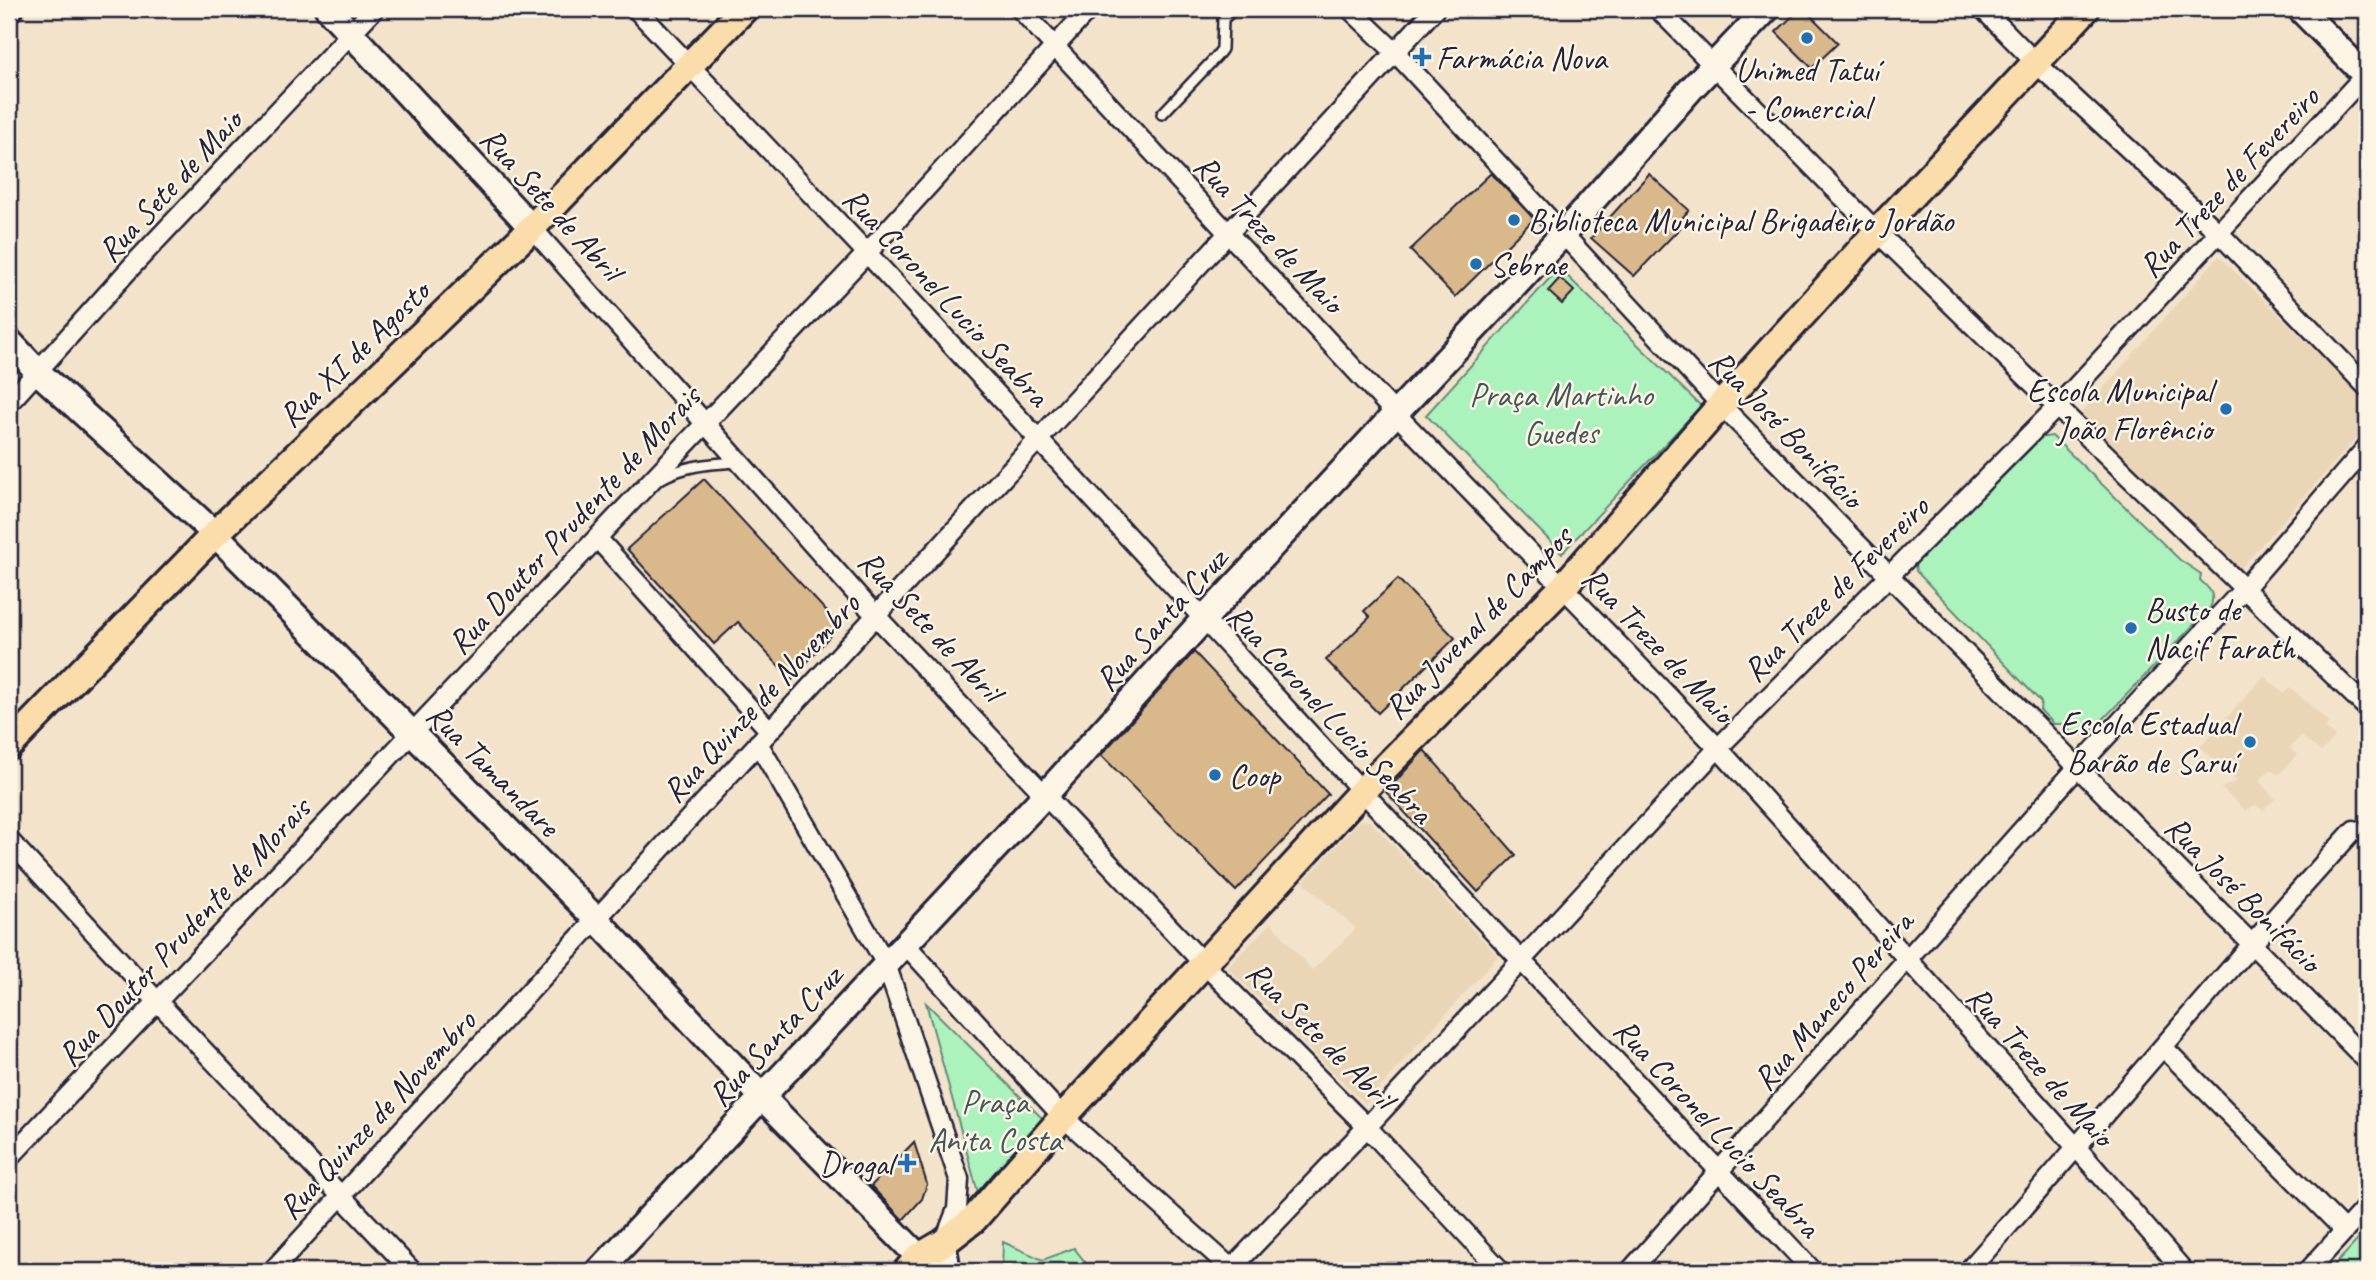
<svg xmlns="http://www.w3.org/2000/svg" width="2376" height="1280" font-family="Caveat,sans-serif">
  <rect width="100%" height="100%" fill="#f2e3ca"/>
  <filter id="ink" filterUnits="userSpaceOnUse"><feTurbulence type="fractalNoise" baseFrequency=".0143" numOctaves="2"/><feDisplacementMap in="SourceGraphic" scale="14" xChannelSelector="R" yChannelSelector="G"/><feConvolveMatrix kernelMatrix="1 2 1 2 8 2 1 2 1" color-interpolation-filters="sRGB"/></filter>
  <g filter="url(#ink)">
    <path fill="#ead6b7" d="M2219 256 2367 401V426L2240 569 2079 416Z
      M2264 676 2284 694 2290 687 2329 722 2325 728 2335 737 2321 752 2301 736 2290 748 2297 755 2279 775 2270 770 2259 781 2275 799 2263 810 2255 805 2246 811 2221 788 2237 781 2200 747Z
      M1360 820 1370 821 1498 956 1365 1104 1227 967 1271 923 1312 970 1356 929 1303 882Z"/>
    <path fill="#acf2bd" stroke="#678a7c" stroke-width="2" d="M1559 268 1701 406 1562 553 1426 415Z
      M2052 436 2180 560 2201 574 2200 580C2210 589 2216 595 2210 608L2089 734 2073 735 2063 724H2054L2040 710 2041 702 1916 571 1914 557 2038 438Z
      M926 1003 1043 1119 978 1193Z
      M2367 1230V1271H2329Z
      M1003 1242 1043 1260 1074 1248 1092 1271H1002Z"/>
    <path fill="#d9b88c" stroke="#22223b" stroke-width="2" d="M1800 9H1804L1838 43 1812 68 1776 32Z
      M1491 173 1534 219 1455 297 1410 250Z
      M1649 174 1689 210 1676 225 1680 228 1634 276 1591 238Z
      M1560 278 1574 291 1562 304 1548 291Z
      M704 479 839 625 792 680 738 622 714 644 627 549Z
      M1398 579 1455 638 1378 713 1326 660 1370 617 1364 611Z
      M1194 652 1328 794 1236 891 1101 755Z
      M1424 750 1516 855 1478 892 1386 792Z
      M914 1142 927 1184 922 1199 903 1220 871 1186Z"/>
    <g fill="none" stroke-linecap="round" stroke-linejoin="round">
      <g stroke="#22223b" stroke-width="14">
        <path id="lane" d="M1162 114 1216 57 1222 49 1223 19 1234 9
          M660 479C685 465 709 464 737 462"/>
      </g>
      <g stroke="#22223b" stroke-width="23">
        <path id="street" d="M636 9 867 253 1362 791 1813 1271
          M1020 9 1395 413 1718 748 2077 1148 2184 1271
          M1350 9 1396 53 1721 405 2367 1061
          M1658 9 1877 232 2367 708
          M1983 9 2035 62 2220 234 2367 387
          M9 14 14 9
          M532 228 876 616 1204 964 1367 1127 1501 1271
          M9 403 134 264 374 9
          M598 539 770 731
          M758 743 886 964 959 1179 957 1209 945 1240
          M9 840 157 1001 412 1271
          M905 944 1063 1117 1234 1271
          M2163 1047 2344 1230
          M9 1158 867 253 1089 9
          M1231 1269 1367 1127 1718 748 2056 408 2367 73
          M272 1271 1435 9
          M1630 1271 2078 767 2243 590 2367 447
          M1968 1271C2098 1125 2222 974 2354 830
          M2308 1271 2367 1206"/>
      </g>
      <g stroke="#22223b" stroke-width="30">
        <path id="secondary" d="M328 9 532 228
          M2300 9 2367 77
          M9 341 38 372 215 534 596 919 762 1097 919 1257
          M943 1243 948 1271
          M599 1271 1045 795 1204 619 1564 233 1690 90 1767 9"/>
      </g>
      <g stroke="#22223b" stroke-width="32">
        <path id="primary" d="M9 746 215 534 520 240 744 9
          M907 1271 919 1257 943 1243 974 1219 1063 1117 1362 791 1563 587 1721 405 1877 232 2086 9"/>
      </g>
      <use href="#lane" stroke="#fcf5e5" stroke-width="9"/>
      <use href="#street" stroke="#fcf5e5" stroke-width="18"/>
      <use href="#secondary" stroke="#fcf5e5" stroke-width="24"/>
      <use href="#primary" stroke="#fbddab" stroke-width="26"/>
    </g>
  </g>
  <g fill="#1f6fb2" stroke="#fcf5e5" stroke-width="2.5">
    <circle cx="1807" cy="38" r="7"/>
    <path d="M1418.5 46.5h7v7h7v7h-7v7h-7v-7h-7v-7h7z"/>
    <circle cx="1514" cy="220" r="7"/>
    <circle cx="1476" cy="264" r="7"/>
    <circle cx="2226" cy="409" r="7"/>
    <circle cx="2131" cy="628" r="7"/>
    <circle cx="2250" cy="742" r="7"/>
    <circle cx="1215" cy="775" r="7"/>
    <path d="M903.5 1152.5h7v7h7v7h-7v7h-7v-7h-7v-7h7z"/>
  </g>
  <g text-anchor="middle" stroke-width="5" stroke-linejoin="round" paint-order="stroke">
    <g font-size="33" fill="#22223b" stroke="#fcf5e5" text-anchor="start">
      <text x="1436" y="69">Farmácia Nova</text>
      <text x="1807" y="81" text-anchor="middle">Unimed Tatuí<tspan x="1807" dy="38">- Comercial</tspan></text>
      <text x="1528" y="232">Biblioteca Municipal Brigadeiro Jordão</text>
      <text x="1490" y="276">Sebrae</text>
      <text x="2212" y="402" text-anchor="end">Escola Municipal<tspan x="2212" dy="38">João Florêncio</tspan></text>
      <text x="2145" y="621">Busto de<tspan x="2145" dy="38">Nacif Farath</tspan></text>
      <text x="2236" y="735" text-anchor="end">Escola Estadual<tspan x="2236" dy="38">Barão de Saruí</tspan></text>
      <text x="1229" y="787">Coop</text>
      <text x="893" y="1175" text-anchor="end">Drogal</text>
    </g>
    <g font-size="33" fill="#22223b" stroke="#fcf5e5">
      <text transform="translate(2228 181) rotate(-47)" y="12">Rua Treze de Fevereiro</text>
      <text transform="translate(169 185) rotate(-47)" y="12">Rua Sete de Maio</text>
      <text transform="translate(552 203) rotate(48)" y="12">Rua Sete de Abril</text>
      <text transform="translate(1270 233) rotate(47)" y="12">Rua Treze de Maio</text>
      <text transform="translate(947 296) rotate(47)" y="12">Rua Coronel Lucio Seabra</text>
      <text transform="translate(353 353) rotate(-44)" y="12">Rua XI de Agosto</text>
      <text transform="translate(1787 428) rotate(46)" y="12">Rua José Bonifácio</text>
      <text transform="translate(573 519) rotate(-47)" y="12">Rua Doutor Prudente de Morais</text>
      <text transform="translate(1835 588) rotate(-45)" y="12">Rua Treze de Fevereiro</text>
      <text transform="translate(1160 619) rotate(-48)" y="12">Rua Santa Cruz</text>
      <text transform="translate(1477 622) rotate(-46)" y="12">Rua Juvenal de Campos</text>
      <text transform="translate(931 625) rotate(47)" y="12">Rua Sete de Abril</text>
      <text transform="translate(1659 644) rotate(46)" y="12">Rua Treze de Maio</text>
      <text transform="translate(760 697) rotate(-47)" y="12">Rua Quinze de Novembro</text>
      <text transform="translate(1331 713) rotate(47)" y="12">Rua Coronel Lucio Seabra</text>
      <text transform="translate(494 769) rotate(45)" y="12">Rua Tamandare</text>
      <text transform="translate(2244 893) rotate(45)" y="12">Rua José Bonifácio</text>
      <text transform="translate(183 931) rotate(-47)" y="12">Rua Doutor Prudente de Morais</text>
      <text transform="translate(1832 1000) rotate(-49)" y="12">Rua Maneco Pereira</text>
      <text transform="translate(1321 1034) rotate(45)" y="12">Rua Sete de Abril</text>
      <text transform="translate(774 1035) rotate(-47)" y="12">Rua Santa Cruz</text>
      <text transform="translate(2041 1065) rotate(48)" y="12">Rua Treze de Maio</text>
      <text transform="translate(376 1114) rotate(-47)" y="12">Rua Quinze de Novembro</text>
      <text transform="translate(1718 1127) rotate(47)" y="12">Rua Coronel Lucio Seabra</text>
    </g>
    <g font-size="33" fill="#44565c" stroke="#fcf5e5">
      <text x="1561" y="406">Praça Martinho<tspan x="1561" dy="38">Guedes</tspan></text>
      <text x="995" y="1113">Praça<tspan x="995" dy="38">Anita Costa</tspan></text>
    </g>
  </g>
  <rect width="2376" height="1280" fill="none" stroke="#fcf5e5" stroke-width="35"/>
  <rect x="18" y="18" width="2341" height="1245" fill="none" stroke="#22223b" stroke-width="2.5" filter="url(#ink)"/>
</svg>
